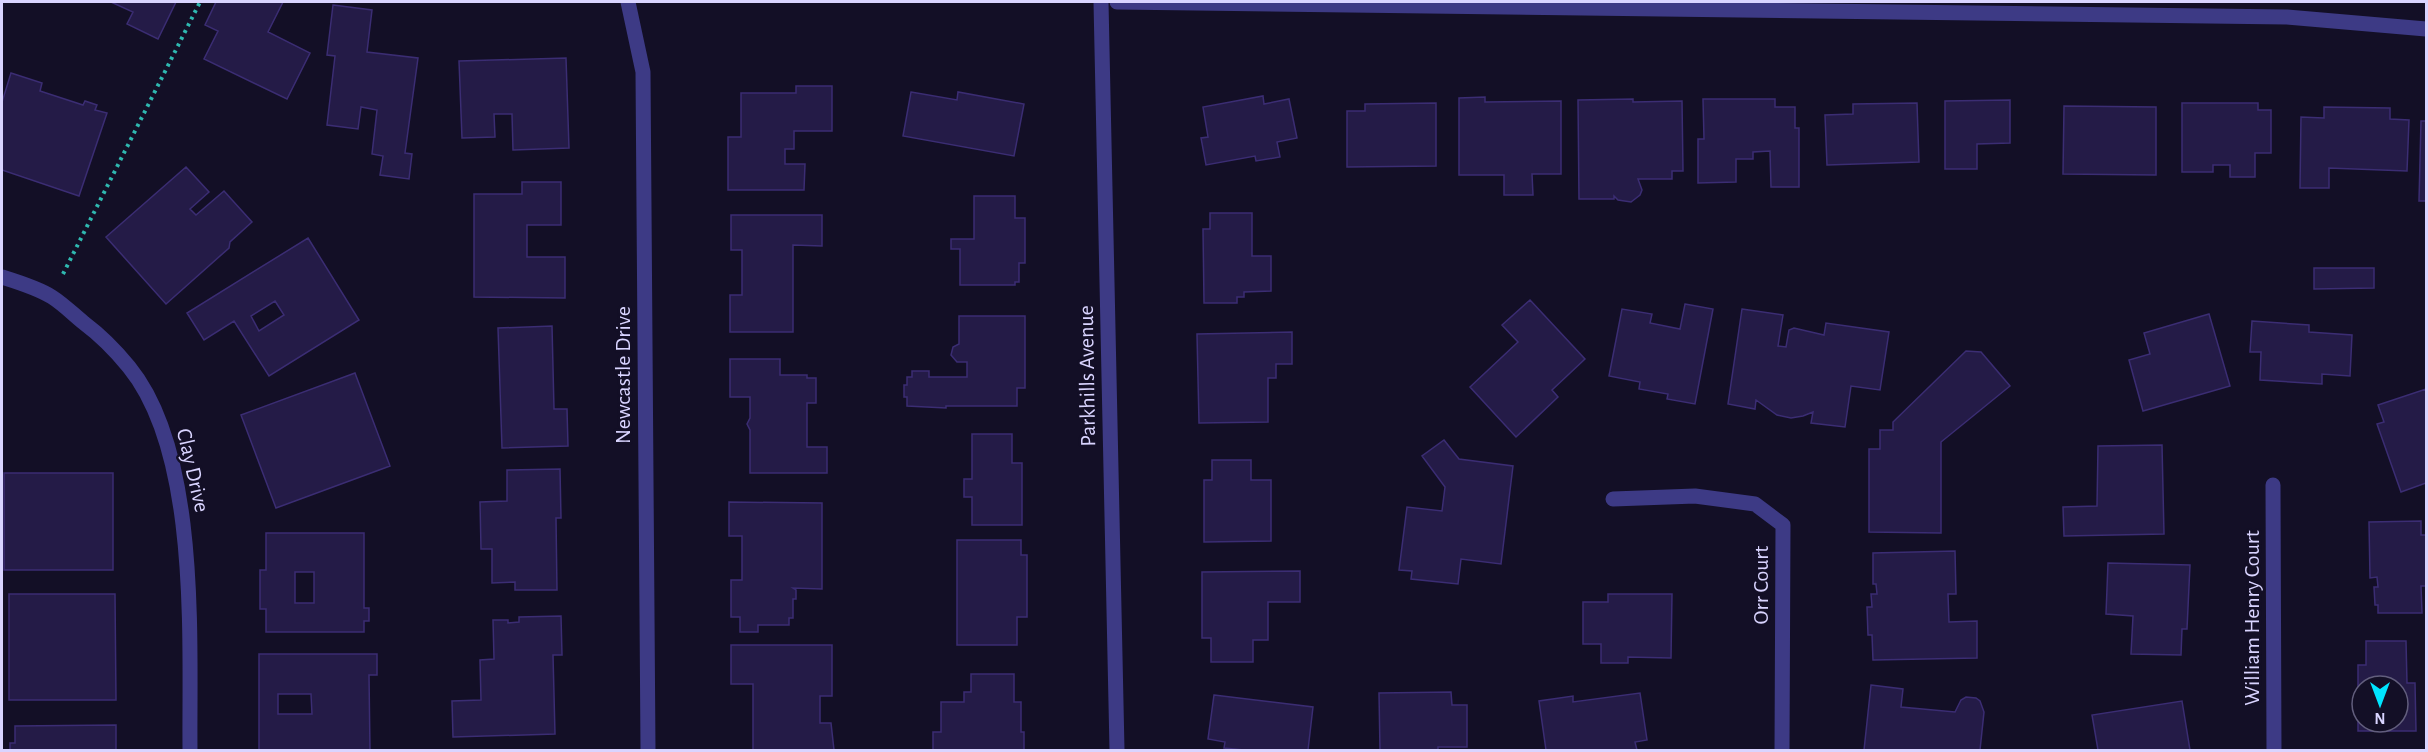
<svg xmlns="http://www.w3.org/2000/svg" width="2428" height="752" font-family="'Alegreya Sans',sans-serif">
  <rect width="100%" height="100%" fill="#130f26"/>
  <path fill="#241b47" stroke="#3b2d73" stroke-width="1.5" fill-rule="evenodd" d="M111 2H176L158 39 127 24 133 12Z
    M216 2H283L268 32 310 53 287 99 204 59 218 31 205 25Z
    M333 5 372 10 367 52 418 58 405 153 412 154 409 179 380 175 383 156 372 154 377 110 361 107 358 129 327 125 335 56 327 55Z
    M566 58 569 148 513 150 512 114H494L495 137 462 138 459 61Z
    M11 73 42 83 40 91 83 105 85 101 97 105 95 110 107 113 79 196 2 170V102Z
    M796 86H832V131H794V149H785V164H805L804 190H728V137H741V93H796Z
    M911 92 957 100 958 92 1024 104 1014 156 903 136Z
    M1263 96 1264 104 1289 99 1297 138 1277 142 1280 157 1256 161 1255 156 1206 165 1201 138 1208 137 1203 107Z
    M1485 97V102L1561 101V174H1532L1533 195H1504V175H1459V98Z
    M1633 99V102L1682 101 1683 171H1672V179H1638L1642 190 1640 195 1631 202 1618 200 1614 196V199H1579L1578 100Z
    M1703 99H1775V107H1795V128H1799V187H1771L1770 151 1753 152V159H1736V182L1698 183V139H1704Z
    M2010 100V143L1977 144V169H1945V101Z
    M1436 103V166L1347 167V111H1365V104Z
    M1917 103 1919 162 1827 165 1825 115 1853 114V104Z
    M2182 103H2258V110H2271V153H2255V177H2230V165H2213V172H2182Z
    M2064 106 2156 107V175L2063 174Z
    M2324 107 2390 108V119L2409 120 2407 171 2329 168V188H2300L2301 117 2324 118Z
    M2421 121H2426V201H2419Z
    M186 167 209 192 190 209 196 215 224 191 252 222 230 242 229 248 166 304 106 237Z
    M522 182H561V225H527V257H565V298L474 297V194H522Z
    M974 196H1015V218H1025V263H1019V282H1015V285H960V249H951V239H974Z
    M1210 213H1252V256H1271V291L1244 292V297H1237V303H1204L1203 229H1210Z
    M731 215H822V246L793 245V332H730V295H742V250H731Z
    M308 238 359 320 269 376 234 321 204 340 187 313ZM275 301 284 315 259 331 251 316Z
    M2314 268H2374V288L2314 289Z
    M1530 300 1585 359 1552 390 1558 397 1516 437 1470 387 1518 342 1502 325Z
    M1685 304 1713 309 1695 404 1667 399 1668 394 1639 389 1640 382 1609 376 1622 309 1652 314 1650 323 1680 329Z
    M1742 309 1783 315 1778 346 1786 347 1789 330 1794 328 1824 335 1826 323 1889 332 1880 390 1851 386 1845 427 1811 423 1813 412 1803 416 1791 418 1777 415 1756 400 1755 409 1728 404Z
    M2209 314 2230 386 2143 411 2129 360 2150 354 2144 333Z
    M959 316H1025V388H1017V406H946V408L907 406V397H904V385H907V377H912V371H929V377H967V362H957L951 355 953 347 959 344Z
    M2252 321 2309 325V332L2352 335 2350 376 2322 374V384L2260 380 2261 352H2250Z
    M552 326 554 409H567L568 446 502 448 498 328Z
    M1292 332V364H1276V378H1268V422L1199 423 1197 334Z
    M1966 351 1981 352 2010 386 1941 442V533L1869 532V449H1880V430H1893V422Z
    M730 359H780V375H807V378H816V403H807V447H827V473H750V430L747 424 750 418V397H730Z
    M355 373 390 466 276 508 241 415Z
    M2426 389V483L2401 492 2377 424 2384 422 2378 405Z
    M972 434H1012V463H1022V525H972V497H964V479H972Z
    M1444 440 1459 459 1513 466 1501 564 1461 559 1458 584 1411 579 1412 571 1399 570 1407 507 1442 511 1445 487 1422 456Z
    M2162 445 2164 534 2064 536 2063 507 2097 506 2098 446Z
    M1212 460H1251V480H1271V541L1204 542V480H1212Z
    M560 469 561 518H556L557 590H515V582L492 583V549H481L480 502 507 501V470Z
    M4 473H113V570H4Z
    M729 502 822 503V589L793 588 796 590V599H793V618H789V625H758V632H740V617H731V580H742V536H729Z
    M2421 521V535H2426V586H2421L2422 613H2378V605H2375L2374 587H2378L2377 577 2370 578 2369 522Z
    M266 533H364V608H369V621H364V632H266V609H260V570H266ZM295 572H314V603H295Z
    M957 540H1021V555H1027V617H1017V645H957Z
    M1955 551 1956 594H1948L1949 622 1977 621V658L1873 660 1872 635H1868L1867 607H1872L1871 594H1877L1876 584H1873V553Z
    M2108 563 2190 565 2187 629H2182L2181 655 2131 654 2133 616 2106 614Z
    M1300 571V602H1268V640H1253V662H1211V638H1202V572Z
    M9 594H115L116 700H9Z
    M1608 594H1672L1671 658 1628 657V663H1601V644H1583V602H1608Z
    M561 616 562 655H553L555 734 453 737 452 701 481 700 480 660 494 659 493 620H508V623L519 622V617Z
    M2366 641H2406L2407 683H2415L2416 731H2358V665H2366ZM2362 686H2398V722H2362Z
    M731 645H832V696H820V723H831L834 750H753V684H731Z
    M259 654H377V675H369L370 750H259ZM278 694H311L312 714H278Z
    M971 674H1014V702H1021V732H1024V750H933V732H941V702H964V692H971Z
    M1871 685 1903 689 1901 707 1955 712 1961 700 1966 697 1976 698 1980 701 1984 712 1980 750H1864Z
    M1451 692 1452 705H1467V747H1438V750H1380L1379 693Z
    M1640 693 1647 740 1635 742 1637 750H1546L1539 701 1573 696V702Z
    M1214 695 1313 707 1308 750H1244L1224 748 1225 742 1208 739Z
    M2182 701 2190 750H2098L2092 715Z
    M116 725V750H10V743H15V726Z"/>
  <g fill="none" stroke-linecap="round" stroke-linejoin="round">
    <path stroke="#2fb8b0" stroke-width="4" stroke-dasharray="3 4.5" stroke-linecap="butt" d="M63 274 200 2"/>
    <path stroke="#3d3a85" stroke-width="15" d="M628 2 643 72 648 750
      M1101 2 1117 750
      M1117 2 2287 17 2426 29
      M2 277C18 282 38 288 52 297 63 304 73 314 84 323 100 335 116 351 129 367 200 454 189 642 190 750
      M2273 485 2274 750
      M1613 499 1695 496 1755 504 1783 525 1782 750"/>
  </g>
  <g text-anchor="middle" stroke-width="5" stroke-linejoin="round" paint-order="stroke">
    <g font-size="22" fill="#d9d4ff" stroke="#130f26">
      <text transform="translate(622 375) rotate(-90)" y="8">Newcastle Drive</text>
      <text transform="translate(1086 376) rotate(-91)" y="8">Parkhills Avenue</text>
      <text transform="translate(194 470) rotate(77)" y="8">Clay Drive</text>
      <text transform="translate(1760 585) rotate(-90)" y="8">Orr Court</text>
      <text transform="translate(2251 618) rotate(-90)" y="8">William Henry Court</text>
    </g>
  </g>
  <rect width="2428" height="752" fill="none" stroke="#d9d4ff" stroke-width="6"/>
  <g transform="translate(2380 704) rotate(180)"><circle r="28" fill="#130f26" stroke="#625e7d" stroke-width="1.5"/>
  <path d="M0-4.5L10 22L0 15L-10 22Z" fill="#00e5ff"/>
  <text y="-9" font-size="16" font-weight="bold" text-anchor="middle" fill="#d9d4ff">N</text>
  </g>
</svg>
